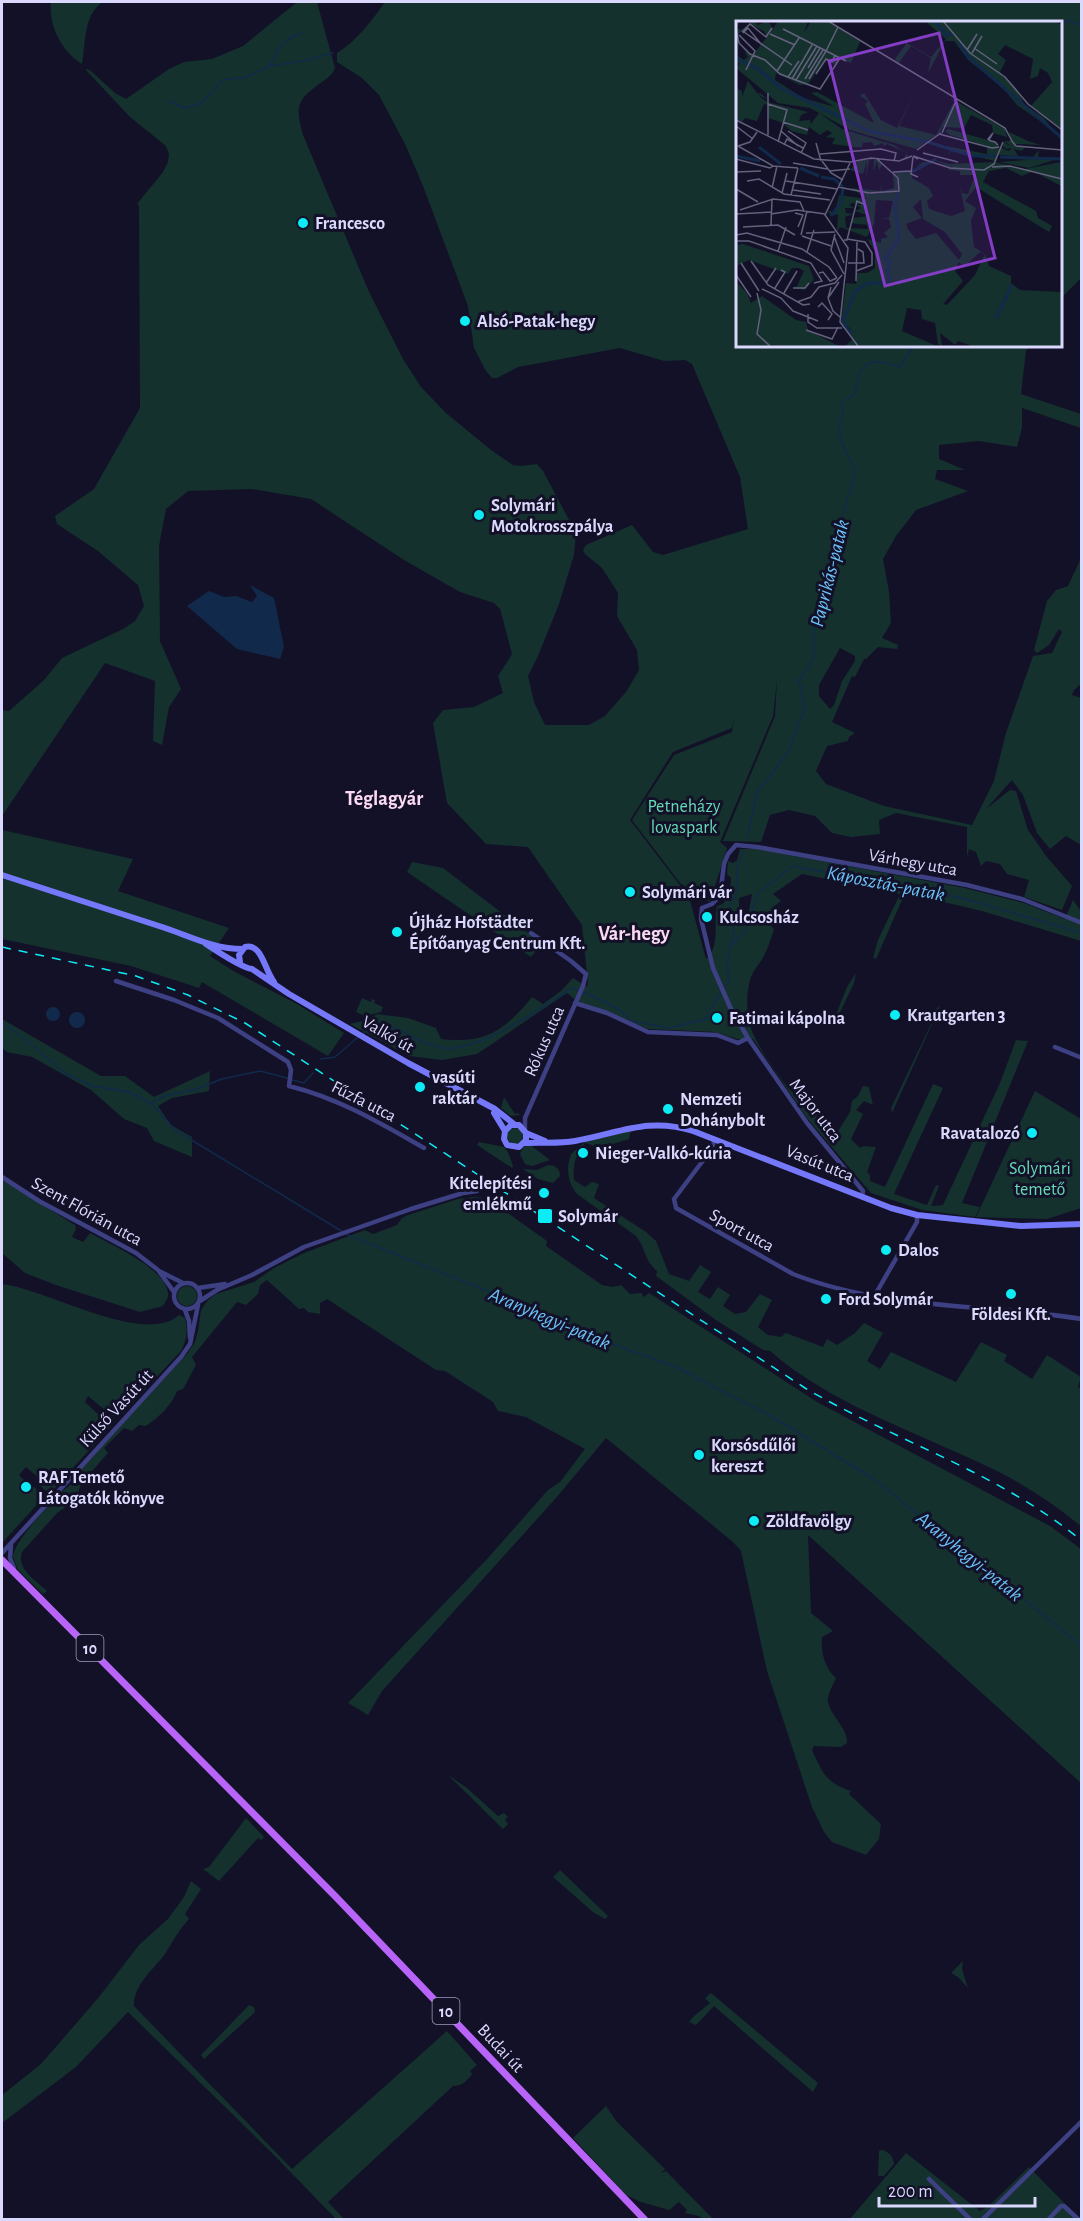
<svg xmlns="http://www.w3.org/2000/svg" width="1083" height="2221" font-family="'Alegreya Sans',sans-serif">
  <rect width="100%" height="100%" fill="#131127"/>
  <path fill="#14312e" fill-rule="evenodd" d="M51 2H103C83 15 86 42 82 64 62 52 48 25 51 2Z
    M297 2H317L335 68C333 74 328 78 322 82 297 100 295 105 303 135L369 292 403 359 421 387 446 413 491 450 513 465 521 466 537 464 543 471 576 533 574 555 559 604 538 656 528 676 534 702 545 725H589L605 716 626 692 639 670 637 650 617 616 618 593 602 568 585 554 583 550 586 545 632 525 653 552 663 555 748 529 740 477 692 364 685 360 664 361 620 348 518 367 497 378H492L486 371 474 348 468 306 423 186 405 144 379 95 362 78 337 62V53C357 41 372 20 385 2H1081V278L1061 298 1060 22H738V345H1030L1026 351 1021 394 1081 414V428L1022 408V428L1017 447 979 441 939 445V459L965 470H937L935 479 968 491 916 510 896 536 883 559 889 592 891 623 882 638 898 645 897 649 878 647 866 659H864L855 677 852 676 832 722 855 733 849 737 848 741 827 746 816 771 826 784 884 806 972 825 994 781 1006 733 1033 656 1052 653 1062 632 1059 629 1049 645 1037 653 1034 650 1047 601 1056 590 1068 586 1081 558V684L1074 690 1072 695 1081 698V845L1066 836 1050 849 1037 833 1023 795 1012 780 986 809 1010 790 1016 791 1028 830 1046 856 1072 886 1062 910 1024 897 1029 880 1007 874 1000 864 986 861 981 866 976 852 969 849 967 857V827L896 813 879 820 880 834 851 837 832 833 815 816 789 810 770 815 761 842 723 841 775 716 777 680 773 716 720 842 727 848 710 902 680 883 632 820 674 755 732 732 734 716 732 728 673 752 630 820 689 897 706 959C721 946 713 922 717 906L723 904 730 893 731 878 727 874 728 861 733 863 737 860 740 849H757L965 888 1024 903 1065 919 1073 900 1081 911V941L982 911 905 893 876 959 873 958 878 940 900 894 802 874 773 894 781 901 773 907 769 922 774 930C771 938 768 948 764 956 759 965 753 970 750 980 746 995 747 1008 749 1022 752 1039 784 1087 797 1096L804 1082H806L800 1097 807 1111 828 1122 825 1132 835 1136 850 1112 852 1101 858 1096 863 1086 869 1087 873 1105 864 1101 856 1110 863 1114 851 1139 860 1148 863 1146 876 1147 867 1172 870 1175V1181L885 1187 933 1084 943 1088 894 1194 927 1205 936 1185 939 1186 931 1206 943 1205 1000 1083 1016 1040 1028 1041 962 1203 980 1207 975 1217 922 1210 871 1193 807 1118 753 1039H737L715 1032 648 1029 579 1003 567 993 477 1054 442 1060 409 1056 350 1024 367 1020 377 1014 408 1018 436 1028 441 1039C486 1044 504 1031 532 997L543 1004 561 991 573 978 587 987 588 984 582 925 528 847 486 844 447 803 433 723 443 710 474 707 503 693 498 676 512 654 500 609 494 603 460 592 404 560 311 499 252 489 188 491 166 509 159 546 160 641 181 689 169 707 162 745 153 741 155 681 105 663 2 816V710L9 711 44 680 62 658 123 629 135 621 144 606 138 585 98 551 57 524 55 516 94 489 140 408 139 206 137 204 163 172 168 162 169 154 166 146 130 117 86 70 87 69 91 71 115 93 126 99 169 69 184 62 212 59 243 46ZM840 648 855 656V661L842 681 834 705 830 709 819 696V685ZM752 894 749 911 739 915V898Z
    M2 830 133 859 118 891 229 928 210 956 235 972 297 1004 344 1033 328 1056 202 982 199 988 131 966 2 939Z
    M412 862 443 868 536 939 537 950 531 957 407 872Z
    M856 973 854 983 836 1021 833 1022 847 987Z
    M362 998 371 1002 372 999 375 1000 374 1003 383 1007 381 1012 365 1016 356 1012Z
    M940 1006 892 1113 891 1108 932 1022V1012Z
    M2 1019 101 1076H125L154 1097 210 1071 209 1091 172 1098 158 1106 171 1125 192 1137V1157L154 1141 147 1128 124 1119 91 1090 32 1057 7 1052 2 1048Z
    M1035 1091 1081 1119V1208L1047 1219 976 1217Z
    M504 1097 515 1114 518 1113 520 1115 511 1116 501 1108Z
    M507 1136a8 8 0 1 1 16 0a8 8 0 1 1-16 0Z
    M631 1131 629 1139 613 1144 610 1157 604 1160C600 1151 594 1144 585 1143 576 1154 572 1166 574 1180L585 1187 592 1182 599 1184 594 1198 646 1232 656 1241 669 1274 689 1281 700 1265 711 1272 698 1292 710 1299 718 1287 730 1295 723 1306 735 1314 746 1312 760 1294 772 1300 758 1327 768 1335 781 1337 786 1333 823 1347 827 1339 837 1345 855 1333 864 1323 883 1333 867 1361 880 1369 891 1352 956 1382 981 1342 1007 1355 1004 1361 1032 1379 1047 1355 1081 1377 1078 1387 1082 1389 1081 1526C1055 1505 1027 1486 997 1471 922 1434 833 1406 770 1351L763 1350 716 1320 656 1276 657 1271C644 1260 646 1249 636 1236L577 1194C567 1182 566 1168 571 1154L586 1141Z
    M479 1142 504 1147 508 1152 513 1166 512 1168 477 1145Z
    M528 1145H532L533 1147 550 1160 532 1166 525 1164 520 1154 523 1147Z
    M548 1165C556 1165 560 1169 560 1176L553 1183 538 1179 523 1169 537 1170Z
    M2 1180 75 1225 76 1229 72 1237 83 1242 90 1233C110 1244 165 1268 168 1293 169 1298 165 1302 163 1306L140 1312 56 1285 25 1273 2 1253Z
    M475 1197 483 1198 492 1202 547 1241 546 1246 602 1285 613 1287 621 1285 630 1294 641 1293 644 1297 649 1293 817 1402 1050 1526 1081 1549V1783L808 1535 811 1613 833 1631 822 1637C821 1652 824 1667 836 1678 833 1685 827 1695 828 1702 831 1717 848 1728 847 1743L841 1747 814 1746 812 1750C822 1772 826 1783 851 1791L849 1794 881 1824 879 1839 866 1855 832 1842 824 1832 812 1807 767 1671 741 1551 733 1542 606 1438 556 1498 382 1691 368 1715 348 1703 488 1558 548 1490 560 1482 585 1449 526 1417 498 1411 493 1402 445 1371 436 1370 327 1299 320 1303V1314L308 1312 304 1308 299 1309 267 1280 260 1285 258 1294 246 1305 237 1302 192 1357 196 1365 183 1389 177 1391C172 1405 159 1417 146 1426L139 1425 132 1431 124 1428 104 1448 108 1453 85 1479 79 1489V1495L72 1503 57 1513 22 1552C16 1569 36 1580 47 1591L46 1592 43 1594 18 1570 13 1557C13 1543 46 1508 57 1496 64 1489 78 1481 79 1471L187 1354 195 1342 198 1331 201 1310 208 1300 216 1294 254 1282 274 1268 304 1253 365 1230 373 1234 397 1225 402 1218 408 1215 458 1199Z
    M2 1284C45 1288 144 1347 179 1315L185 1318C188 1331 187 1340 181 1351L120 1416H112L88 1396 85 1402 111 1426 53 1490 46 1491 37 1483 40 1479 26 1467 19 1475 25 1481 23 1485 25 1487 28 1485 32 1488 34 1487 43 1495V1498L2 1543Z
    M177 1296a10 10 0 1 1 20 0a10 10 0 1 1-20 0Z
    M448 1775 467 1788 498 1816 504 1813 508 1817 505 1820 508 1824 503 1829Z
    M246 1818 264 1837 261 1840 258 1838 219 1881 203 1869 209 1867Z
    M560 1870 608 1916 605 1919 593 1912 553 1877Z
    M191 1881 201 1889 185 1914 189 1919C178 1931 174 1940 165 1954 154 1969 133 1985 134 2006L292 2169 447 2031 477 2065 470 2071 472 2074C467 2081 462 2086 453 2086L328 2202 344 2219H336L272 2153 128 2012 76 2067 2 2123V2095L41 2064 99 1997 139 1945 168 1919 184 1897Z
    M963 1961 962 1969 968 1988 958 1977 951 1973Z
    M711 1993 818 2083 813 2092 714 2006 696 2025 689 2022 693 2017 710 2003 705 1998Z
    M249 2005 254 2007 255 2012 204 2059 201 2055Z
    M606 2106 617 2122 665 2169 661 2173 666 2171 713 2219H703L699 2216 685 2213 687 2210 679 2202 669 2210 641 2202 626 2195 573 2138Z
    M882 2150C889 2152 893 2156 894 2164L884 2176H878L879 2151Z
    M906 2153 980 2211 990 2205 1029 2167 1081 2220H849Z"/>
  <path fill="#112a4b" d="M250 585 274 598 284 647 280 659 237 649 187 606 209 591 224 597 236 596 252 602 257 596Z
    M46 1014a7 7 0 1 1 14 0a7 7 0 1 1-14 0Z
    M69 1020a8 8 0 1 1 16 0a8 8 0 1 1-16 0Z"/>
  <g fill="none" stroke-linecap="round" stroke-linejoin="round">
    <path stroke="#112a4b" stroke-width="1.5" d="M1060 27 1068 20 1082 26
      M270 66 303 61 333 53
      M169 101 185 108 202 103 222 80 247 77 270 66C278 48 282 39 302 33
      M945 345H953
      M747 838 757 793 788 752 805 708 799 680 814 658V626L827 569 856 470C848 453 831 432 843 415L842 403C845 400 851 397 854 394 857 389 857 381 859 375 867 355 885 362 900 367L914 345
      M730 947 745 931 758 893 793 866 962 898 1082 933
      M724 989 729 981 727 964 734 929 729 913 730 905 736 895 737 868 743 851
      M2 1023 26 1040 66 1074 93 1086 130 1092 151 1103 175 1130 348 1235 507 1299 557 1324 676 1367 769 1415 874 1479 1082 1646
      M361 1035 378 1022C401 1028 419 1044 443 1048 477 1053 544 1007 572 988L604 1001 619 1010 632 1021 669 1028 707 1019 709 1011 721 993
      M321 1059 335 1057 357 1038
      M292 1080 304 1083 313 1073
      M151 1103 165 1096 197 1089 222 1079 260 1071 287 1078"/>
    <path stroke="#3e4084" stroke-width="4.5" d="M116 981 174 1000 218 1018 288 1062 291 1070 289 1086C338 1098 380 1123 424 1148
      M575 1003 607 1013 648 1032 717 1035 738 1043 748 1038
      M1055 1047 1082 1058
      M525 1129V1118L583 986 586 974 571 961 531 933
      M715 1139 711 1150 674 1199 676 1208 793 1274C884 1310 986 1304 1082 1319
      M2 1177 39 1201 136 1253 158 1270 174 1292
      M862 1196 863 1191 807 1123 748 1038 730 1007 713 968 701 919 702 908 712 904 716 900 721 888 724 864 728 854 736 845 757 847 967 885 1022 899 1082 923
      M159 1271 183 1283
      M174 1296a13 13 0 1 1 26 0a13 13 0 1 1-26 0Z
      M198 1288 225 1284
      M875 1295 917 1222V1215
      M200 1301 217 1290 252 1275 304 1247 411 1209 463 1193 477 1191
      M185 1310 189 1321 190 1338
      M11 1545 10 1558 14 1568
      M2 1553 181 1357 190 1344 198 1305
      M929 2179 971 2220
      M982 2220 1082 2121
      M1048 2220 1061 2206H1064L1079 2220"/>
    <path stroke="#7478f9" stroke-width="6" d="M2 875C54 892 107 909 159 926 188 935 212 949 243 949
      M206 944C215 950 243 968 252 969L289 994 408 1063 495 1109 514 1124
      M240 962 239 955 245 947C262 943 264 969 274 982
      M494 1113 505 1131 504 1139 507 1145 519 1147 526 1140V1133L519 1125H511L505 1131
      M526 1133 545 1141
      M524 1143C542 1142 558 1144 575 1141 620 1133 648 1117 693 1131L891 1208 917 1215 1021 1226 1082 1224"/>
    <path stroke="#b864f8" stroke-width="7" d="M2 1560 336 1897 645 2220"/>
    <path stroke="#0decf4" stroke-width="1.5" stroke-dasharray="9 8" stroke-linecap="butt" d="M2 947 136 976 188 995 245 1023 805 1388C895 1441 1000 1473 1082 1541"/>
  </g>
  <g fill="#0decf4" stroke="#131127" stroke-width="2">
    <circle cx="303" cy="223" r="6"/>
    <circle cx="465" cy="321" r="6"/>
    <circle cx="479" cy="515" r="6"/>
    <circle cx="630" cy="892" r="6"/>
    <circle cx="707" cy="917" r="6"/>
    <circle cx="397" cy="932" r="6"/>
    <circle cx="895" cy="1015" r="6"/>
    <circle cx="717" cy="1018" r="6"/>
    <circle cx="420" cy="1087" r="6"/>
    <circle cx="668" cy="1109" r="6"/>
    <circle cx="1032" cy="1133" r="6"/>
    <circle cx="583" cy="1153" r="6"/>
    <circle cx="544" cy="1193" r="6"/>
    <rect x="537" y="1208" width="16" height="16" rx="3"/>
    <circle cx="886" cy="1250" r="6"/>
    <circle cx="1011" cy="1294" r="6"/>
    <circle cx="826" cy="1299" r="6"/>
    <circle cx="699" cy="1455" r="6"/>
    <circle cx="26" cy="1487" r="6"/>
    <circle cx="754" cy="1521" r="6"/>
  </g>
  <g text-anchor="middle" stroke-width="6" stroke-linejoin="round" paint-order="stroke">
    <g fill="#131127" stroke="#9e9cbd" stroke-width="1.5">
      <rect x="76.5" y="1635" width="27" height="26" rx="4.5"/>
      <rect x="432.5" y="1998" width="27" height="26" rx="4.5"/>
    </g>
    <g font-size="16" font-weight="bold" fill="#dad8fd">
      <text x="90" y="1654">10</text>
      <text x="446" y="2017">10</text>
    </g>
    <g font-size="18" font-weight="bold" fill="#dad8fd" stroke="#131127" text-anchor="start">
      <text x="315" y="229">Francesco</text>
      <text x="477" y="327">Alsó-Patak-hegy</text>
      <text x="491" y="511">Solymári<tspan x="491" dy="21">Motokrosszpálya</tspan></text>
      <text x="642" y="898">Solymári vár</text>
      <text x="719" y="923">Kulcsosház</text>
      <text x="409" y="928">Újház Hofstädter<tspan x="409" dy="21">Építőanyag Centrum Kft.</tspan></text>
      <text x="907" y="1021">Krautgarten 3</text>
      <text x="729" y="1024">Fatimai kápolna</text>
      <text x="432" y="1083">vasúti<tspan x="432" dy="21">raktár</tspan></text>
      <text x="680" y="1105">Nemzeti<tspan x="680" dy="21">Dohánybolt</tspan></text>
      <text x="1020" y="1139" text-anchor="end">Ravatalozó</text>
      <text x="595" y="1159">Nieger-Valkó-kúria</text>
      <text x="532" y="1189" text-anchor="end">Kitelepítési<tspan x="532" dy="21">emlékmű</tspan></text>
      <text x="558" y="1222">Solymár</text>
      <text x="898" y="1256">Dalos</text>
      <text x="838" y="1305">Ford Solymár</text>
      <text x="1011" y="1320" text-anchor="middle">Földesi Kft.</text>
      <text x="711" y="1451">Korsósdűlői<tspan x="711" dy="21">kereszt</tspan></text>
      <text x="38" y="1483">RAF Temető<tspan x="38" dy="21">Látogatók könyve</tspan></text>
      <text x="766" y="1527">Zöldfavölgy</text>
    </g>
    <g font-size="18" fill="#66dbb7" stroke="#131127">
      <text x="684" y="812">Petneházy<tspan x="684" dy="21">lovaspark</tspan></text>
      <text x="1040" y="1174">Solymári<tspan x="1040" dy="21">temető</tspan></text>
    </g>
    <g font-size="18" fill="#dad8fd" stroke="#131127">
      <text transform="translate(913 862) rotate(10)" y="6">Várhegy utca</text>
      <text transform="translate(388 1034) rotate(30)" y="6">Valkó út</text>
      <text transform="translate(544 1041) rotate(-66)" y="6">Rókus utca</text>
      <text transform="translate(364 1101) rotate(27)" y="6">Fűzfa utca</text>
      <text transform="translate(816 1110) rotate(53)" y="6">Major utca</text>
      <text transform="translate(820 1163) rotate(22)" y="6">Vasút utca</text>
      <text transform="translate(87 1211) rotate(29)" y="6">Szent Flórián utca</text>
      <text transform="translate(742 1230) rotate(29)" y="6">Sport utca</text>
      <text transform="translate(116 1408) rotate(-47)" y="6">Külső Vasút út</text>
      <text transform="translate(501 2048) rotate(47)" y="6">Budai út</text>
    </g>
    <g font-size="20" font-style="italic" fill="#6bc0f9" stroke="#131127">
      <text transform="translate(829 573) rotate(-76)" y="7">Paprikás-patak</text>
      <text transform="translate(886 883) rotate(11)" y="7">Káposztás-patak</text>
      <text transform="translate(550 1318) rotate(23)" y="7">Aranyhegyi-patak</text>
      <text transform="translate(970 1556) rotate(39)" y="7">Aranyhegyi-patak</text>
    </g>
    <g font-size="20" font-weight="bold" fill="#fddaf3" stroke="#131127">
      <text x="384" y="805">Téglagyár</text>
      <text x="634" y="940">Vár-hegy</text>
    </g>
  </g>
  <g transform="translate(736 21)">
    <rect width="326" height="326" fill="#131127"/>
    <path d="M0 0H4L1 7 5 9 17 0 22 4 32 0 37 8 42 0H72L68 12 75 0H91L124 21 115 42 104 38 100 44 90 38 72 63 64 64 40 52 39 59 67 77 99 86 75 72 81 71 138 102 129 83 132 80 124 75 128 72 145 99 161 107 178 73 163 105 200 114 218 81 214 77 269 108 271 116 257 112 256 104 235 94 228 107 206 106 204 112 180 128 114 109 74 87 42 82 0 47 4 42 0 43ZM15 4 28 10 31 16 16 35 8 30 12 36 8 39 2 35 3 12ZM189 0H320L325 4V108L295 85 316 61 312 52 304 47 302 55 294 58 297 38 269 24 262 33 270 39 264 51 280 67 288 83 308 97 317 109 281 84 267 67 232 39 218 20H209L192 52 195 37 175 25 162 43 159 38 170 23 162 17 195 36 210 18ZM12 60 22 73 24 72 33 79 22 74 31 81 72 91 65 94 63 100 74 99 75 103 83 92 106 108 158 124 171 132 172 135 171 137H168L171 132 151 123 148 125 147 122 138 125 136 121 127 122 126 126H119L96 123 99 117 90 116 96 112 91 109 84 114 73 106 71 114 55 110 47 102 32 97V84L28 83 21 100 9 97 6 101 1 98 0 67 6 70V76ZM212 108 259 121 264 126 259 140 216 130 211 134 215 129 210 125 251 133V125L214 114 209 110ZM273 111 292 120 305 124 278 123 280 127 281 126H289L286 130 278 128 282 135 263 134 265 126 269 129 273 130 276 127 270 128 266 124 267 121 275 125 268 120H276ZM303 129 302 136 318 138 308 137 300 138 318 139 293 147 263 141 293 139 266 137 297 136ZM135 138 141 139 156 151H176L184 143 187 141 198 142 183 145 175 153 176 157 193 167 197 175 191 180 193 188 215 195 229 190 224 166 226 172 232 173 239 154H224V150L212 149 213 146 199 139 213 143 258 141 289 148 325 141V165L297 150 286 155 270 147 253 150 247 161 300 190 302 197 316 205 313 211 240 166 229 180 240 187 235 200 238 226 249 233 244 231 228 246 223 241 219 250 227 260 207 283 211 284 239 254 249 233 253 245 275 255V262L284 269 325 271V325H236L222 320 219 324 204 312 206 325 202 323 199 302 186 298 185 289 171 287 166 310 201 325H109L116 319 114 307 109 304 107 307 105 301 110 262 120 263 121 252H131L139 247V230L131 218 145 222V218L152 216 148 212 155 206 153 198 144 197H153L157 180 140 179 138 203 131 216 104 206 101 211 102 193 95 195 92 190 99 191 103 174 131 178 115 167 144 170 146 162 145 170 158 167 157 153 146 144 143 149 141 140 137 151 138 139H133L130 158 131 140 127 153 114 149 122 140ZM185 178 187 198 209 211 226 233 223 239 200 212 180 218 172 208 170 203 186 197 177 186ZM116 182 129 184H120L125 187 119 190 133 195 117 197 115 202 131 204 132 208 110 207 109 196 118 193 110 192 109 187H118L113 184ZM7 223 73 245 78 259 68 269 60 267 68 250 63 247H56L52 253 13 239 0 245V224ZM0 261 11 272 15 282 26 275 60 299 70 301 72 309 103 325H0Z" fill="#14312e" fill-rule="evenodd"/>
    <path fill="none" stroke="#112a4b" stroke-width="3" d="M198 0 211 14 216 13M223 21 232 36 326 117M0 37 22 48 45 67 133 110 192 121 236 135H260M23 126 45 143M0 135 24 140M264 136 326 138M64 147 83 155M176 151 200 138M85 156 98 158 107 166M95 195 105 181 107 168M260 297 276 264M115 313 107 300 119 270 132 262H150L154 258 151 251 154 242 149 237 163 218 159 186 162 172"/>
    <path fill="none" stroke="#63617d" stroke-width="1.5" d="M92 0 269 107 276 120M207 0 234 32 269 56 292 83 326 109M0 8 3 22 14 33 29 39 44 53 84 68 104 37 110 40M47 8 104 37M6 11 14 3 30 16 36 7M8 11 56 44M7 12 12 7 25 23M34 13 59 24M3 14 19 30 10 49M238 27 261 43M231 29 241 13M90 30 102 6M236 32 246 15M72 47 84 27M41 50 63 17M80 53 90 38 96 41 99 34M52 56 63 40M56 58 76 24M69 58 87 29M73 58 90 30M60 59 81 25M32 83 51 89 42 121M0 99 78 138 114 141M47 101 72 109M0 105 17 118M45 110 62 125M52 110 70 122 65 132M206 112 220 80M203 113 256 127 263 126M32 114V72M253 119 257 112 252 118 253 119 255 120 259 121 262 124M275 119 280 125 326 129M80 122 85 140M48 124 51 118 67 127M2 125 37 145 62 147M2 125 14 121 21 111M181 129 205 112M187 132 222 141M84 133 145 128 160 132 158 140M177 136 175 153 182 156M0 138 34 147 37 145M182 138 177 135 214 147 248 149 258 143 267 121M86 140 95 152 107 159M114 141 135 137 163 140 176 135M57 142 91 148M114 142 89 194 112 227 104 301 122 325M256 146 274 145 326 158M93 150 114 148M0 151 25 150M157 151 175 150M11 160 23 158 48 173 94 179M50 160 101 168M102 166 133 172 163 170 162 157 141 138M36 167 41 145M0 168 22 181M57 169 85 173M46 172 51 152M55 174 62 147M4 189 37 178 64 181 68 190M59 192 67 194 62 206M0 193 35 191M35 193 61 189 89 193M35 204 36 178M7 206 42 204 59 214M70 212 99 211M99 213 95 229 108 253M0 214 11 212 66 228 93 246 101 257M65 214 71 190M66 215 95 225M98 215 108 242M111 218 129 221 136 232V244L120 250M108 219H111L121 180 127 183M0 220H13L75 242 86 260 78 262M42 230 50 206M71 231 78 209M15 240 32 264 67 284 74 283M5 242 23 270M112 242H128L127 231 122 228M83 252 87 251 94 260 101 257M0 254 15 276M120 260 121 221M30 262 40 247M95 266 92 277 103 261M39 267 49 251 45 249M57 267H69L73 262M26 268 45 277 57 290 82 300M21 272 25 289 21 313 34 325M48 272 61 250M92 277 97 290 104 296M61 281 75 276 83 266 99 262 106 254M82 286 86 282 96 293 92 299M72 293V301L81 307H106M70 309 96 318 102 306"/>
    <path fill="#843dc5" fill-opacity="0.15" stroke="#843dc5" stroke-width="3" d="M203 12 259 237 149 265 93 40Z"/>
    <rect width="326" height="326" fill="none" stroke="#dad8fd" stroke-width="3"/>
  </g>
  <rect width="1083" height="2221" fill="none" stroke="#dad8fd" stroke-width="6"/>
  <path d="M879 2197v9h156v-9" fill="none" stroke="#dad8fd" stroke-width="3"/>
  <text x="888" y="2197" font-size="18" fill="#dad8fd" stroke="#131127" stroke-width="4.5" paint-order="stroke">200 m</text>
</svg>
